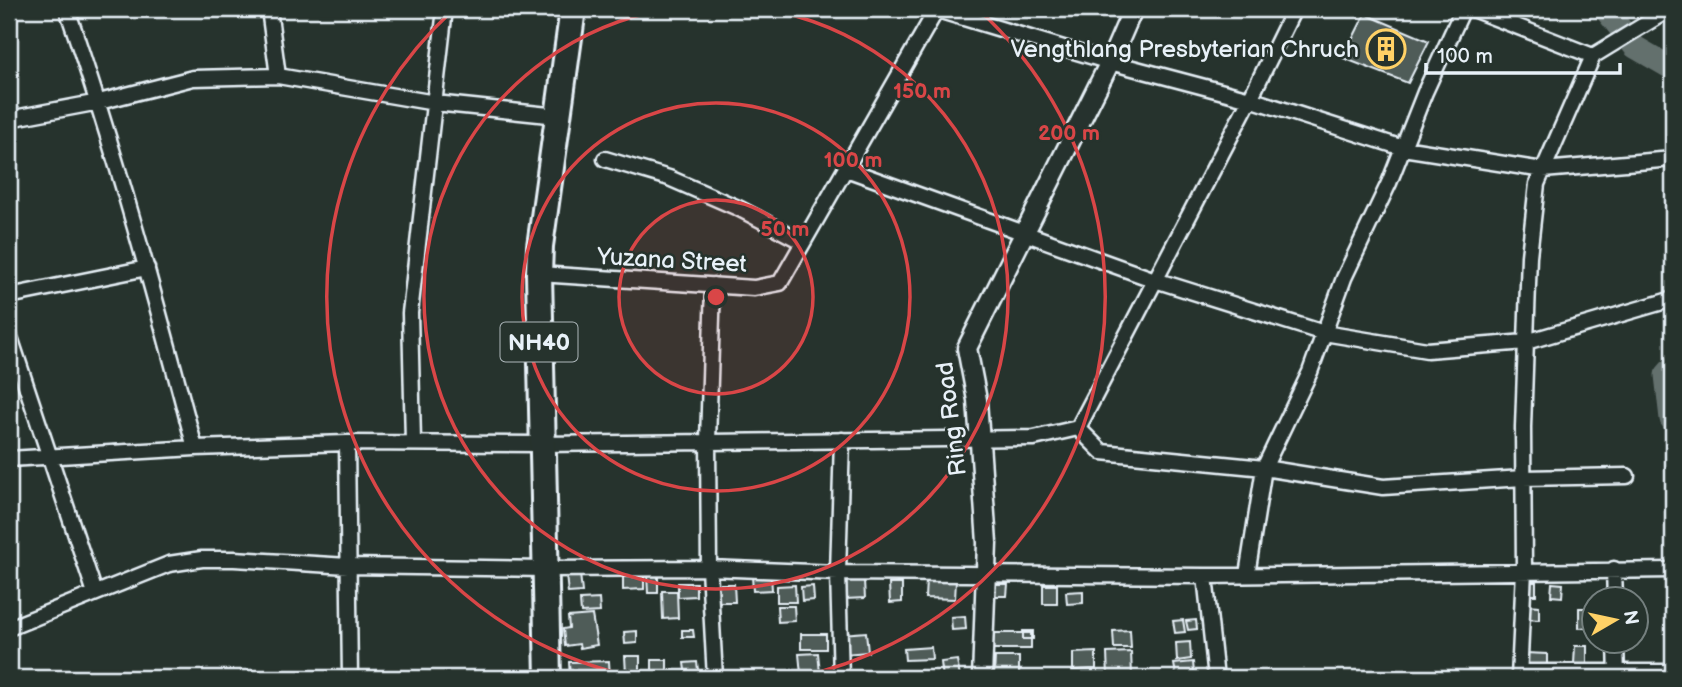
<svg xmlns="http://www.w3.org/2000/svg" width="1682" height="687" font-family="'Balsamiq Sans',sans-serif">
  <rect width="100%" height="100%" fill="#26332d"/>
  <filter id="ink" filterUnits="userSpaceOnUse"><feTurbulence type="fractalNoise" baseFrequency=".0143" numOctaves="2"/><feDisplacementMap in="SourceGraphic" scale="14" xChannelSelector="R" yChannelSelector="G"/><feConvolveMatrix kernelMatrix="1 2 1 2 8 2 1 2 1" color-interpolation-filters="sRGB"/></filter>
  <g filter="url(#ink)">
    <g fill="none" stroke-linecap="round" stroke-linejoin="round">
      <path stroke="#636f6d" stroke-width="23" d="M1605 9 1635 47 1673 69
        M1673 367 1666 375 1671 419 1673 421"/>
    </g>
    <path fill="#505c59" stroke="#e8f1f8" stroke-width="2" d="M1365 14 1429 41 1408 83 1343 58Z
      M580 574 582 592 568 593 566 575Z
      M644 574V589L623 590V575Z
      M658 574V593H648L647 575Z
      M771 575 772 590 753 591 752 576Z
      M926 580 956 581 955 599 925 598Z
      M844 581H864L865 598 845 599Z
      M1526 582H1536V595H1526Z
      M678 583H696V596L678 597Z
      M1552 583 1563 584 1562 597 1551 596Z
      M718 584H734L735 602H719Z
      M889 584H902V602L890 603Z
      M993 584H1008L1007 596H993Z
      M795 585 796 602H777V586Z
      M1043 585H1057V604H1043Z
      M813 586 814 600 802 601 801 587Z
      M662 591H677L678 618 663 619Z
      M1083 591V603L1067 604 1066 592Z
      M599 599 600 612 581 613 580 600Z
      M1526 605 1539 606V620L1526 619Z
      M777 606H794L795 621 778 622Z
      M1579 608H1594V627L1579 628Z
      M592 615 597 645 580 648 579 644 565 646 563 629 569 628 568 617Z
      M965 616 966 629 952 630 951 617Z
      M1183 620 1185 632 1175 633 1173 621Z
      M1196 620 1197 629 1188 630 1186 621Z
      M682 630H693L694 637H682Z
      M1130 630 1131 648H1114L1113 631Z
      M637 631V643L625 644 624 632Z
      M1023 631H1033V639H1023Z
      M866 632 868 652 844 654 842 634Z
      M992 633H1031V649H992Z
      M801 634H826V649H801Z
      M1190 642 1191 659 1177 661 1176 643Z
      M1575 646H1587V664H1574Z
      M931 647 932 659 905 660 904 649Z
      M1096 652V669L1073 670V653Z
      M1131 652 1132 675 1108 676 1107 653Z
      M818 653 820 673 801 674 799 654Z
      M1525 653 1547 654V666L1525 665Z
      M625 656H640V674H626Z
      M995 657H1019V677L994 676Z
      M652 660H667V678H652Z
      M957 660 960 677 943 678 941 662Z
      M609 661 610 678H570L569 662Z
      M697 662 699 678H686L684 663Z
      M1193 662 1194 673 1176 675 1174 664Z"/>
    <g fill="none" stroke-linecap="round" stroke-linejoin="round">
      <g stroke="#e8f1f8" stroke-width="19">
        <path id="minor" d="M67 9C116 153 156 300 195 448
          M269 9 278 76 435 103 558 116
          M934 9 1110 62 1250 99 1403 148 1543 170 1673 159
          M1472 9 1593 56
          M9 119 99 102 193 78 278 76
          M605 159 669 178 738 208 803 242
          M846 169 1155 280 1324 333 1427 350 1526 342 1673 299
          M539 274 754 288 780 283 937 9
          M713 285 708 441 709 568 715 678
          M9 296 147 268
          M9 334 95 593
          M1078 428 1102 452 1264 468 1383 487 1523 478 1627 476
          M413 442 410 313 445 9
          M347 443 350 678
          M9 459 195 448 347 443 542 444 1034 438 1078 428 1250 99 1294 9
          M1614 569 1615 600
          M1247 575 1264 468 1310 372 1344 278 1389 183 1425 92 1463 9
          M1205 576 1216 678
          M9 628 169 564 202 559H234L348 566 544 569 709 568 838 573 1205 576 1673 570
          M1616 642 1617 678
          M1519 672H1673
          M841 678 838 573 842 440
          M1519 678 1524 570 1523 427 1529 256 1537 184 1593 56 1670 9"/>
      </g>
      <g stroke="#e8f1f8" stroke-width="23">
        <path id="tertiary" d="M982 678 987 543 977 400 967 348 1110 62 1133 9"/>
      </g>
      <g stroke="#e8f1f8" stroke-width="30">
        <path id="trunk" d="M548 678 539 274 540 246 573 9"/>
      </g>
      <use href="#minor" stroke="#26332d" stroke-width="14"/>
      <use href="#tertiary" stroke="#26332d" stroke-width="18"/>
      <use href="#trunk" stroke="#26332d" stroke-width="24"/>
    </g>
  </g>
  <circle cx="716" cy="297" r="97" fill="#d94647" fill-opacity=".12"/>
  <g fill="none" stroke="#d94647" stroke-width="3.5">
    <circle cx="716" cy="297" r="97"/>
    <circle cx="716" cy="297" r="194"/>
    <path d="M764 9A292 292 0 1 1 668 9"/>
    <path d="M638 678A389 389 0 0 1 453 10M979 10A389 389 0 0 1 794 678"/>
  </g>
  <defs>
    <g id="building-ring" transform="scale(2.0125)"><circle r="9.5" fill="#26332d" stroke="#ffd166" stroke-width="1.5"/><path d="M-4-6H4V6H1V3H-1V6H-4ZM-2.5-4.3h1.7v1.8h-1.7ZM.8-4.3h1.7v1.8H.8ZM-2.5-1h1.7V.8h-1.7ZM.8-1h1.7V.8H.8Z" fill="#ffd166"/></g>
  </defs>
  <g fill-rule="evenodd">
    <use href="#building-ring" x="1386" y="49"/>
  </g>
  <g text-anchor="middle" stroke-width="5" stroke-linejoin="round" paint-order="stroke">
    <rect fill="#26332d" stroke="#aeb8bb" stroke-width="2" x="500.5" y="322.5" width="77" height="39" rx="5"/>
    <g font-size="23" font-weight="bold" fill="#e8f1f8">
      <text x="539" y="350">NH40</text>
    </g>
    <g font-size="24" fill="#e8f1f8" stroke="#26332d" text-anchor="end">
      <text x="1359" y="57">Vengthlang Presbyterian Chruch</text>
    </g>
    <g font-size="24" fill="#e8f1f8" stroke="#26332d">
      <text transform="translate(672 260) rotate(3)" y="8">Yuzana Street</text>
      <text transform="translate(951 419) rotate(-97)" y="8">Ring Road</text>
    </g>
  </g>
  <circle cx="716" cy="297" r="10" fill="#d94647" stroke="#26332d" stroke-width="3.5"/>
  <g font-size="21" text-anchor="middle" font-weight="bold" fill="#d94647" stroke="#26332d" stroke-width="5" stroke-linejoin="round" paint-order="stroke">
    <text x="922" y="98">150 m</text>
    <text x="1069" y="140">200 m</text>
    <text x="853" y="167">100 m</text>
    <text x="785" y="236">50 m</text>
  </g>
  <rect width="1682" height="687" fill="none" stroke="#26332d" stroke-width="35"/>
  <rect x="18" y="18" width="1647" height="652" fill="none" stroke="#e8f1f8" stroke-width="2.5" filter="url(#ink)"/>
  <g transform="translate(1615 620) rotate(81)"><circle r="33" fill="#26332d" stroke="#747f7e" stroke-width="2"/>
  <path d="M0-5L12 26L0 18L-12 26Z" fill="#ffd166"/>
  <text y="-10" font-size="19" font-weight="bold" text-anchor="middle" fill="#e8f1f8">N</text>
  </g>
  <path d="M1426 63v10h194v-10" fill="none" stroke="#e8f1f8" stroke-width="3.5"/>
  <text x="1437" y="63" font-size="21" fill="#e8f1f8" stroke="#26332d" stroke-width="5" paint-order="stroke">100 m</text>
</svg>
